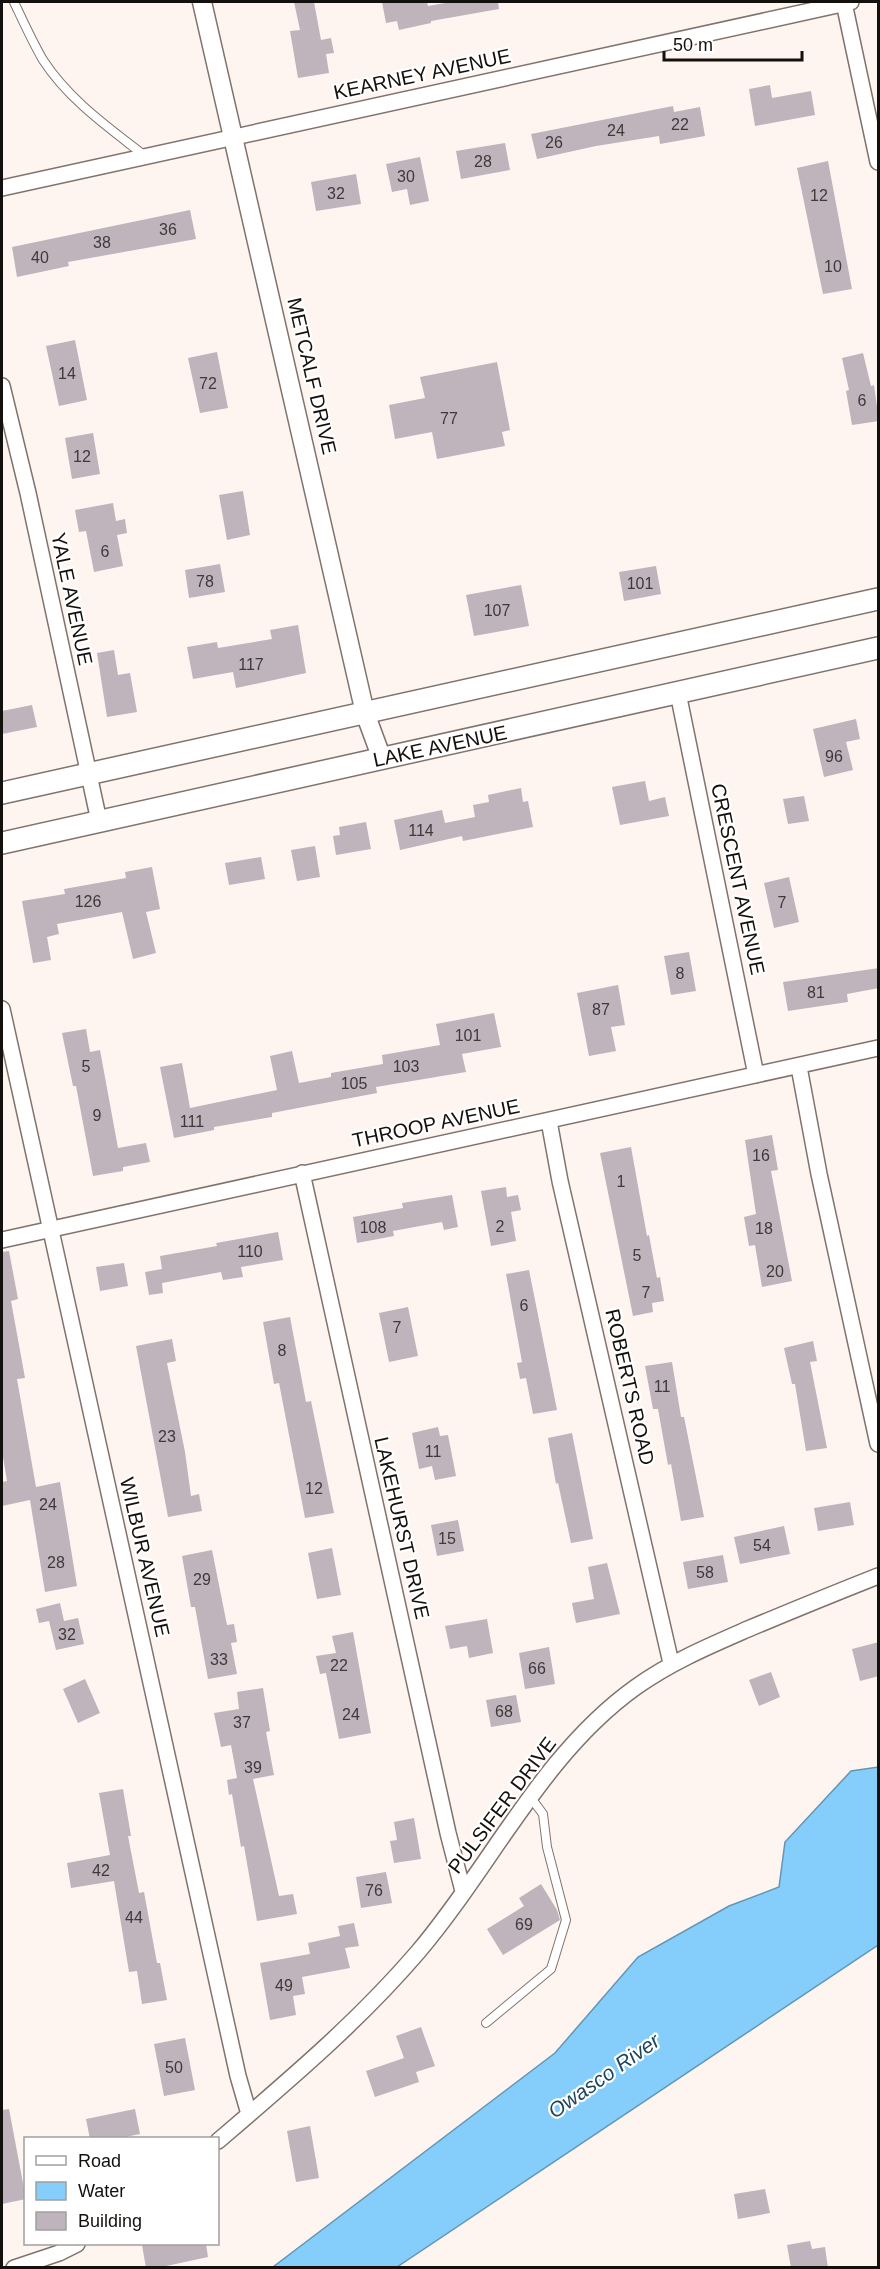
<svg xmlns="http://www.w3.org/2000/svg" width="880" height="2269" font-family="Helvetica,sans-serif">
  <rect width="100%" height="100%" fill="#fef5f1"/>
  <path fill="#85cefb" stroke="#6395b4" stroke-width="1.5" d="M878 1767V1945L397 2267H273L555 2053 638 1957 729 1906 779 1887 785 1842 851 1771Z"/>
  <path fill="#bfb3bc" d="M294 2H314L321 40 331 38 334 53 326 54 329 73 298 78 290 31 300 30Z
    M382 2H427L428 6 451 2H498L499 9 431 21V23L399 30 397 21 386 23Z
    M770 85 772 98 811 91 815 115 755 126 749 89Z
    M673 106 674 112 700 107 705 136 660 144 659 136 596 146 537 159 531 134Z
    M505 143 510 170 461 179 456 151Z
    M420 157 429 201 410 205 407 189 392 192 386 164Z
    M828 161 852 289 823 294 797 168Z
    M356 174 361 204 316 211 311 182Z
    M190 210 196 239 68 262 69 266 17 277 12 247Z
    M75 340 87 400 59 406 46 346Z
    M217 352 228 408 200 413 188 358Z
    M863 353 871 386 874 385 879 421 852 425 846 391 849 390 842 358Z
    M497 362 510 430 502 432 505 446 437 459 432 432 395 439 389 405 425 398 420 377Z
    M93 433 100 474 72 479 65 438Z
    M243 491 250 535 227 540 219 495Z
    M113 503 116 521 125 519 127 533 117 535 123 566 94 572 86 531 79 532 75 510Z
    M220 564 225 592 189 598 185 570Z
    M656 566 661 594 624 601 619 572Z
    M521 585 529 626 474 636 466 595Z
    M298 625 306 673 236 688 233 672 193 679 187 647 217 642 218 648 272 639 270 630Z
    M114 650 118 675 130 673 137 712 107 717 97 653Z
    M32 705 37 727 2 734V711Z
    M856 719 860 739 846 742 853 770 824 777 813 729Z
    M645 781 649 801 665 797 669 816 620 825 612 787Z
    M521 788 523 802 528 801 533 827 463 841 462 836 400 850 394 820 442 810 445 823 475 817 473 805 489 802 488 795Z
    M804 796 809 821 788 824 783 799Z
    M366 822 371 849 336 855 333 836 340 835 339 827Z
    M315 846 320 877 297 881 291 850Z
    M261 857 265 879 229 885 225 863Z
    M152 867 160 909 146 912 156 953 133 959 122 912 57 924 59 934 47 937 51 960 33 963 22 901 65 894 64 889 126 878 125 872Z
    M789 877 799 922 774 928 764 883Z
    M689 952 696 991 671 995 664 956Z
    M879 968V988L847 994 848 1002 788 1011 783 982Z
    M618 985 625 1025 611 1027 616 1051 589 1056 577 993Z
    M494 1013 501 1047 462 1054 466 1072 376 1087 377 1093 272 1113V1117L214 1127V1130L174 1138 160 1067 182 1063 190 1108 277 1090 270 1056 292 1051 299 1083 331 1077V1073L383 1064 382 1055 440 1045 436 1024Z
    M86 1029 90 1052 100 1050 118 1148 146 1143 150 1162 123 1167V1171L93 1176 76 1086H73L62 1033Z
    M772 1135 778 1170 771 1171 792 1281 762 1287 755 1245 749 1246 744 1217 756 1214 745 1140Z
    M631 1147 647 1236 649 1235 657 1278 660 1277 664 1301 652 1303 653 1312 633 1316 600 1153Z
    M506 1187 507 1197 518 1195 521 1210 511 1212 516 1241 491 1246 481 1191Z
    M452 1195 458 1227 444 1230 442 1222 393 1231 394 1236 357 1243 353 1217 403 1208 402 1203Z
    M278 1232 283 1260 241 1267 243 1277 223 1280 221 1272 162 1283 163 1293 149 1295 145 1272 162 1269 160 1256 217 1246 216 1243Z
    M9 1251 18 1299 11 1301 25 1378 17 1379 36 1487 60 1482 77 1586 45 1592 30 1500 2 1506V1482L7 1481 2 1451V1252Z
    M124 1263 128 1286 100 1291 96 1267Z
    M529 1270 557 1410 533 1414 526 1378 520 1379 517 1363 522 1362 506 1274Z
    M408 1307 418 1356 389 1362 379 1313Z
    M290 1317 306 1402 311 1401 334 1513 305 1518 279 1383 274 1384 263 1322Z
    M172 1339 176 1361 167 1363 185 1452 191 1496 199 1494 202 1511 168 1517 136 1346Z
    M813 1341 817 1361 810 1362 827 1448 806 1451 795 1384H792L784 1348Z
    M672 1362 681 1417H684L704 1517 681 1521 671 1464 668 1465 658 1409H653L645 1366Z
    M438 1427 440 1436 448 1435 456 1476 435 1480 432 1466 419 1469 412 1433Z
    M572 1433 593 1539 571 1543 558 1483 556 1484 548 1438Z
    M850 1502 854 1525 818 1531 814 1508Z
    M458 1520 464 1551 437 1556 431 1525Z
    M784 1526 790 1554 740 1564 734 1537Z
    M332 1548 341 1595 317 1599 308 1553Z
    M212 1550 227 1625 234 1624 237 1642 231 1643 237 1674 208 1679 195 1607H191L182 1556Z
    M723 1555 728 1582 688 1589 683 1562Z
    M607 1563 620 1614 576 1623 572 1603 594 1599 588 1567Z
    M60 1603 64 1621 78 1618 84 1644 56 1650 49 1621 39 1623 36 1609Z
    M487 1619 493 1653 469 1658 467 1646 450 1649 445 1626Z
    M353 1632 371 1733 339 1739 326 1673 320 1674 316 1656 336 1653 332 1636Z
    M879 1642V1676L860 1681 852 1649Z
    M549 1647 555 1684 525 1689 519 1653Z
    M771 1672 780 1697 759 1706 749 1680Z
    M85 1679 100 1713 78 1723 63 1689Z
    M263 1688 270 1731 266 1732 274 1775 253 1779 279 1896 293 1894 297 1914 257 1921 244 1846 241 1847 232 1794 229 1795 227 1780 237 1778 231 1745 221 1747 214 1713 239 1709 237 1692Z
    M516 1695 521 1722 491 1727 486 1700Z
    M123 1789 131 1836H128L139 1893 144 1892 157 1963H160L167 2000 142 2004 137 1971 129 1972 114 1881 71 1888 67 1863 110 1855 99 1793Z
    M414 1818 421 1859 394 1863 390 1841 397 1840 394 1822Z
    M386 1872 392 1903 361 1908 356 1877Z
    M541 1884 557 1910 560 1920 503 1955 487 1929 524 1906 519 1898Z
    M354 1923 359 1946 345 1948 350 1968 302 1977 305 1994 293 1996 296 2015 270 2020 260 1963 310 1954 308 1943 340 1936 338 1926Z
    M421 2027 435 2066 416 2072 419 2082 375 2097 366 2071 404 2058 396 2036Z
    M185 2038 195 2090 164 2096 154 2044Z
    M9 2109 26 2199 2 2204V2110Z
    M135 2109 140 2134 116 2139H90L86 2119Z
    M310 2126 319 2178 296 2182 287 2131Z
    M765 2189 770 2213 738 2219 734 2194Z
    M810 2241 812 2249 825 2247 828 2268H791L787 2245Z
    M150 2244H206L208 2257 157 2268H146L142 2245Z"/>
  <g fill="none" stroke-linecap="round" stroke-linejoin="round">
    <g stroke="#80736d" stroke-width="10">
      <path id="service" d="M14 2C23 21 32 41 43 60 69 100 108 127 145 156
        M486 2023 551 1969 566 1920 547 1847 543 1814 531 1798"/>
    </g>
    <g stroke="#80736d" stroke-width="18">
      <path id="minor" d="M844 3 878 162
        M2 188 851 2
        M2 386 28 493 99 821
        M678 693 756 1075
        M2 1009 238 2076 249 2114
        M799 1067 819 1174 878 1444
        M549 1121 560 1181 671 1663
        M302 1173 448 1833 463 1891
        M2 1240 878 1048
        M218 2141C288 2081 358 2022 418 1952 492 1865 542 1754 636 1687 671 1662 709 1646 748 1629 791 1611 835 1593 878 1576
        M14 2268 59 2253 77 2244"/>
    </g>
    <g stroke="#80736d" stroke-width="21">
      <path id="tertiary" d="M202 2 365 713 382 759"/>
    </g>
    <g stroke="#80736d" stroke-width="24">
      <path id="secondary" d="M2 793 878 599
        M2 843 878 648"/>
    </g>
    <use href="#service" stroke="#fff" stroke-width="8"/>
    <use href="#minor" stroke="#fff" stroke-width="15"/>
    <use href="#tertiary" stroke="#fff" stroke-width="18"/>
    <use href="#secondary" stroke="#fff" stroke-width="21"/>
  </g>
  <g text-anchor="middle" stroke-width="4.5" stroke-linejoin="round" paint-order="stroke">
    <g font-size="16" fill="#3f3939">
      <text x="680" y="130">22</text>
      <text x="616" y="136">24</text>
      <text x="554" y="148">26</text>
      <text x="483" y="167">28</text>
      <text x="406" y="182">30</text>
      <text x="336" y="199">32</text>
      <text x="819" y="201">12</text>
      <text x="168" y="235">36</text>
      <text x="102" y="248">38</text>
      <text x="40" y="263">40</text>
      <text x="833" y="272">10</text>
      <text x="67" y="379">14</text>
      <text x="208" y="389">72</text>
      <text x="862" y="406">6</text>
      <text x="449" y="424">77</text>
      <text x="82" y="462">12</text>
      <text x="105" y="557">6</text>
      <text x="205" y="587">78</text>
      <text x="640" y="589">101</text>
      <text x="497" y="616">107</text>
      <text x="251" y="670">117</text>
      <text x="834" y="762">96</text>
      <text x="421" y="836">114</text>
      <text x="88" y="907">126</text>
      <text x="782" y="908">7</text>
      <text x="680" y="979">8</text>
      <text x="816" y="998">81</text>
      <text x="601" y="1015">87</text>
      <text x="468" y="1041">101</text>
      <text x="86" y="1072">5</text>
      <text x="406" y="1072">103</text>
      <text x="354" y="1089">105</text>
      <text x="97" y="1121">9</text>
      <text x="192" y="1127">111</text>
      <text x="761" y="1161">16</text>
      <text x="621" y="1187">1</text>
      <text x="500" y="1232">2</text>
      <text x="373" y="1233">108</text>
      <text x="764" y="1234">18</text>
      <text x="250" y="1257">110</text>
      <text x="637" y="1261">5</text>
      <text x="775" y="1277">20</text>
      <text x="646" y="1298">7</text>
      <text x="524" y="1311">6</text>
      <text x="397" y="1333">7</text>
      <text x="282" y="1356">8</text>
      <text x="662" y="1392">11</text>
      <text x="167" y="1442">23</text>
      <text x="433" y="1457">11</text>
      <text x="314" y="1494">12</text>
      <text x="48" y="1510">24</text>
      <text x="447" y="1544">15</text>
      <text x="762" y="1551">54</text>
      <text x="56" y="1568">28</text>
      <text x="705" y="1578">58</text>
      <text x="202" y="1585">29</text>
      <text x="67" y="1640">32</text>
      <text x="219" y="1665">33</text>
      <text x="339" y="1671">22</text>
      <text x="537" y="1674">66</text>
      <text x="504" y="1717">68</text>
      <text x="351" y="1720">24</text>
      <text x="242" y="1728">37</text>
      <text x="253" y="1773">39</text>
      <text x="101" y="1876">42</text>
      <text x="374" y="1896">76</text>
      <text x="134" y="1923">44</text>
      <text x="524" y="1930">69</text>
      <text x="284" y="1991">49</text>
      <text x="174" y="2073">50</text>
    </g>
    <g font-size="20" fill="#14100d" stroke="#fff">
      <text transform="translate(422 74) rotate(-12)" y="7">KEARNEY AVENUE</text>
      <text transform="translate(312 376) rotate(77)" y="7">METCALF DRIVE</text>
      <text transform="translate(72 599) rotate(78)" y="7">YALE AVENUE</text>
      <text transform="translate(440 746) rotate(-12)" y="7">LAKE AVENUE</text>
      <text transform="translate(738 879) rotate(78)" y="7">CRESCENT AVENUE</text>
      <text transform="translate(436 1123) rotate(-12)" y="7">THROOP AVENUE</text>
      <text transform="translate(630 1387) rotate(77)" y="7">ROBERTS ROAD</text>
      <text transform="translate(402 1528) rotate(77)" y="7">LAKEHURST DRIVE</text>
      <text transform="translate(145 1557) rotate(77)" y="7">WILBUR AVENUE</text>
      <text transform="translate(502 1805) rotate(-53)" y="7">PULSIFER DRIVE</text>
    </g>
    <g font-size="21" font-style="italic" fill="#1d465d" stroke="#fff">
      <text transform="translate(604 2076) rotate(-35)" y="7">Owasco River</text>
    </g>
  </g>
  <rect width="880" height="2269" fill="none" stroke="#14100d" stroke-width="6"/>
  <rect x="24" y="2137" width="195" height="108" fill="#ffffff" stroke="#a19f9e" stroke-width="1.5"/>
  <rect x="36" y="2156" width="30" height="9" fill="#ffffff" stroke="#a19f9e" stroke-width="1.5"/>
  <text x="78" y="2167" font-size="18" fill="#14100d">Road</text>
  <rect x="36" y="2182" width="30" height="18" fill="#85cefb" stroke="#a19f9e" stroke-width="1.5"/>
  <text x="78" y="2197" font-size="18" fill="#14100d">Water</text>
  <rect x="36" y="2212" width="30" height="18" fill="#bfb3bc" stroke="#a19f9e" stroke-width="1.5"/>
  <text x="78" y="2227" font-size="18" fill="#14100d">Building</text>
  <path d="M664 51v9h138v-9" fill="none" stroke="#14100d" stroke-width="3"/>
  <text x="673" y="51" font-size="18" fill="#14100d" stroke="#ffffff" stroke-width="4.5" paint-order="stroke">50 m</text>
</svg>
